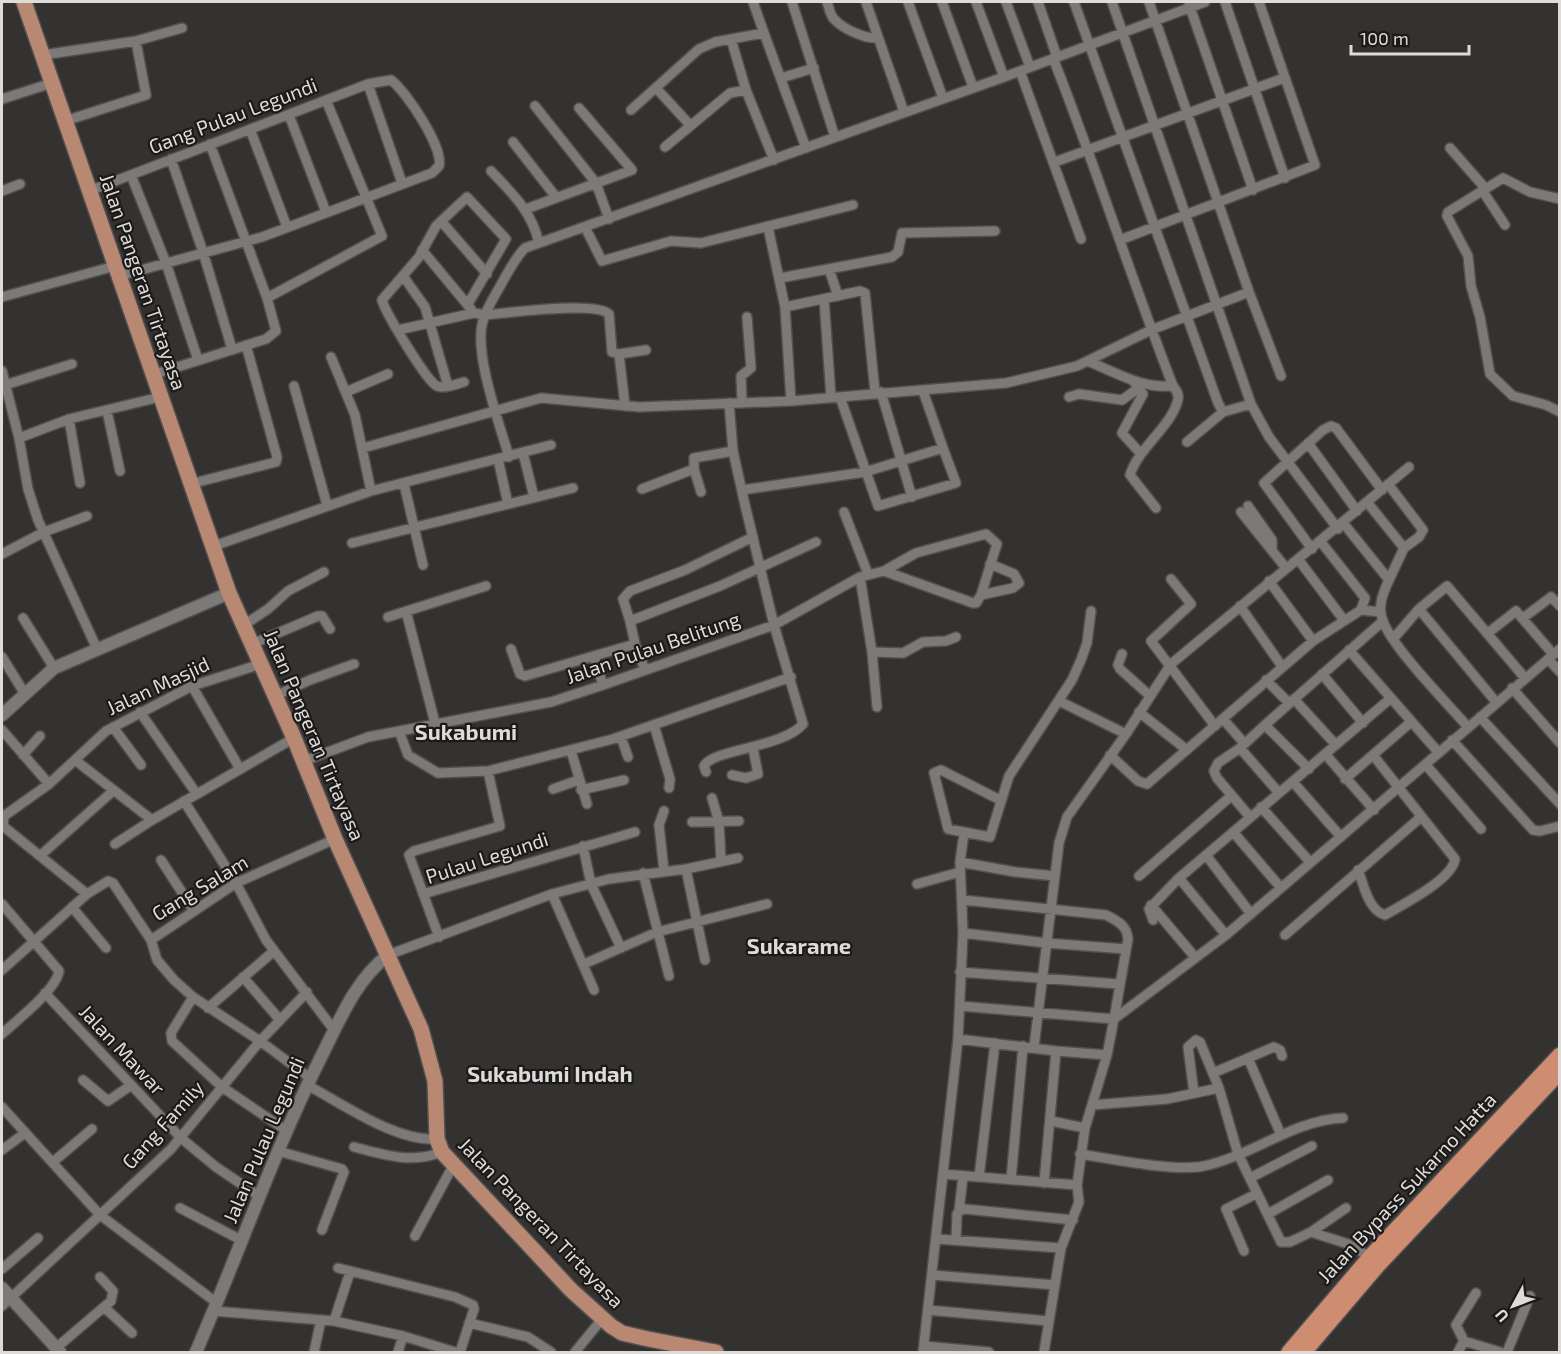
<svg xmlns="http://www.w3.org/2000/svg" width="1561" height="1354" font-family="'Exo 2',sans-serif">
  <rect width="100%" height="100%" fill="#333230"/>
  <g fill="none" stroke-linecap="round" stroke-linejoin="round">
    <g stroke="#51504f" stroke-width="12">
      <path id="minor" d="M753 2 764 33
        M792 2 835 137
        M827 2C829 7 830 15 834 19 843 29 865 39 878 38
        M866 2 904 112
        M908 2 943 98
        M942 2 973 87
        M976 2 1004 77
        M1006 2 1030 67
        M1038 2 1057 57
        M1074 2 1218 403 1223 412 1251 404
        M1112 2 1251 404 1269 437 1338 529
        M1149 2 1249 292 1281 376
        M1225 2 1285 178
        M1189 4 1253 190
        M731 39 746 90 774 160
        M43 55 136 41 182 28
        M1053 58C1096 167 1131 278 1173 386 1176 390 1179 393 1178 399 1173 425 1138 448 1130 475L1156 508
        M1020 71 1081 239
        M781 78 814 68
        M368 84 402 183
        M656 88 690 125
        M2 99 52 83
        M535 106 596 183 609 219
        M631 110 699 49 715 42 764 33 806 148
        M289 115 326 212
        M65 121 146 95 136 41
        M250 129 287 227
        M513 142 556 197
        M665 147 730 93 746 90
        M1450 148 1485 188
        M171 159 203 252 232 349
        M1055 162 1284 78
        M491 171C513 194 532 212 539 243
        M131 175 166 263 198 360
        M1482 190 1505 225
        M2 191 20 184
        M89 191 368 84 391 80C406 91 444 148 439 166L432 173 262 237 119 276
        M1560 199 1530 192 1503 178 1448 212 1447 216 1468 256 1471 286 1480 317 1490 374 1513 396 1546 405 1560 412
        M526 209 632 170 579 108
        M441 221 487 274
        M585 227 602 261 671 241 701 243 853 205
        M768 227 785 307 791 401
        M1120 240 1315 165 1259 2
        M422 250 471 309
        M829 269 838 296
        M403 276 425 307 448 386
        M780 278 892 257 898 252 902 233 995 231
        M2 297 115 266
        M267 298 382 236 326 100
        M824 299 831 397
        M785 307 860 291 865 293 875 392
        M398 330 474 313 485 315C507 313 595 301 609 314L612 352 619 354 646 350
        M619 354 625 406
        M331 357 355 415 371 491
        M1087 361C1116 372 1141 389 1173 386
        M2 371 19 438 28 489 38 520 97 649
        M152 375 266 339 276 331 267 298 210 144
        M464 382C457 384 444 389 437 386 427 382 385 312 382 300L419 257 436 226 467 197 506 239 468 304
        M1134 382 1143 394 1122 433 1141 454
        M5 385 72 364
        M294 386 327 505
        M346 392 388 374
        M881 392 912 497
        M840 397 878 506 956 483 943 448
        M1069 397 1079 394 1122 400 1140 387
        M742 402 741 376 751 368 747 317
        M107 411 120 471
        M69 419 80 483
        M19 438 69 419 160 397
        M1187 442 1223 412
        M1308 443 1357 511
        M363 448 541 398 639 407 791 401 1006 383 1077 366 1151 330 1249 292
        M523 453 534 497
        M509 457C500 425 473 352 483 321 487 306 497 293 504 279 510 269 516 257 525 248L1004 77 1205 2
        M498 459 508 504
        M190 484 276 462 277 457 246 345
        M404 484 423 565
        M1388 484 1423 530 1419 537 1404 548 1389 580
        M642 489 694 469
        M742 490 865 472 943 448 923 391
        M701 492 694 469V458L733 451
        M1367 502 1404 548
        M1248 506 1272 540V548
        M844 512 868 574
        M1241 512 1286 568
        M1344 524 1389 580C1383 593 1377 607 1383 621 1392 647 1447 703 1468 727
        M1321 542 1365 598 1361 610
        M352 543 573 488
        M211 547 371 491 551 445
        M1312 549 1264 483 1323 430 1331 426 1336 428 1382 490
        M2 554 44 532 87 516
        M1298 559 1343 619
        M884 571 973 603H976L981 595 1013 588 1019 583 1014 574 990 564
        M860 577 872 652 903 653 923 642 946 641 956 637
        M1171 579 1191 604 1151 641 1215 726
        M1269 581 1313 641
        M1240 606 1281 665
        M1419 609 1496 702
        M406 611 435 723
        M388 617 486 586
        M23 618 54 668
        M1523 618 1551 597 1560 606
        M630 621 623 599 630 591 685 570 753 537
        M244 625 268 609 288 591 324 572
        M1488 633 1516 611 1553 654
        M1393 639 1419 609 1447 586 1525 678
        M252 644 318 616H322L330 629
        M511 649 520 674 525 676 635 644
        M1349 650 1439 753
        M872 652 877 707
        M1122 654 1118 665 1120 669 1150 696
        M2 657 25 694
        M594 657 603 685
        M1548 659 1560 672
        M645 670 635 644 630 621 720 586 816 542
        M1322 674 1363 723
        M1266 680 1289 703
        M192 686 240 769
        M1512 688 1560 743
        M275 696 310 680 354 664
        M1294 699 1336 745
        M1059 701 1126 734
        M140 712 196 793
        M1139 712 1187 750
        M1480 717 1560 804
        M1223 719 1244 743
        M654 725 670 779 669 788
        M113 727 141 765
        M2 730 49 784
        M399 731 408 755 438 773 488 771 613 739 791 677
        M621 737 628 757
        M1452 740 1533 830 1540 831 1560 826
        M1240 748 1265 725
        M571 751 587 804
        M23 755 40 736
        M1110 755 1138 781 1147 784 1313 641 1361 610 1381 612
        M1326 755 1374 810
        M75 760 152 820 294 738
        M304 761 368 737 551 702 603 685 774 625 860 577 884 571 916 553 986 534 997 544 981 595
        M1426 765 1481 829
        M1309 769 1265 725 1383 621
        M706 772 704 766C712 749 783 748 803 724L774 625 745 505 733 451 729 403
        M732 775 746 778 758 774 753 748
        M1345 779 1411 722
        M1293 782 1341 837
        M553 789 579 780
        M581 790 624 780
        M712 798 719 822 721 861
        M1000 800 941 770 934 773 948 829 990 837 1009 776 1072 680 1081 660 1087 643 1091 611
        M184 801 236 883 266 940 334 1030
        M1261 807 1310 862
        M1250 817 1217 778 1214 771 1218 763 1240 748 1279 793
        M692 822 739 821
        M1234 833 1281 888
        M115 844 152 820
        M583 846 591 884 621 948
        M42 854 113 791
        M1206 855 1251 914
        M161 860 194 911
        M960 862 1015 872 1055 876
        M686 869 705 960
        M1358 870C1364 885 1368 910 1385 915 1403 904 1452 880 1455 859L1373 755
        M664 871 659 825 664 811
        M643 873 669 976
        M1139 876 1231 796
        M1179 878 1226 935
        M917 884 960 872
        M87 894 3 826 4 816 49 784 106 731 192 686 261 664
        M423 894 635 832
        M552 894 594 990
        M2 904 59 971C57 989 16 1021 2 1034
        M1151 905 1194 956
        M72 907 106 948
        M1153 920 1149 909 1179 878 1391 698
        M963 933 1046 943 1126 949
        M1285 935 1421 817
        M439 937 409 855 414 851 500 826 488 771
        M151 940 236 883 335 839
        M388 955 552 894 609 879 686 869 738 858
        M584 964 657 932 767 904
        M2 970 87 894 108 881 113 883 151 940 157 960 174 980 193 997 260 1041 310 1078
        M960 972 1118 984
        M243 977 280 1020
        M45 993 181 1138 216 1167 259 1196
        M193 997 171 1033 172 1041 222 1087 287 1131
        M960 1006 1114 1019 1128 939C1127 925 1117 921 1106 915L963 900
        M208 1008 274 951
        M958 1039 1056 1051 1044 1183
        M1034 1047 1059 843 1067 817 1126 734 1171 664 1409 467
        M1056 1051 1107 1055
        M1248 1058 1281 1135
        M1213 1073 1274 1047 1280 1050 1282 1056
        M83 1080 108 1101 130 1086
        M307 1085C343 1104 396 1142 437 1139
        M1194 1093 1188 1047 1196 1040 1200 1042 1219 1088 1238 1154 1281 1242H1290L1311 1232 1348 1244 1370 1257
        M1092 1105 1167 1099 1219 1088
        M2 1107 100 1215 217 1303
        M1051 1121 1085 1128
        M354 1147C385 1155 411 1164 442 1152
        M2 1150 25 1133
        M278 1151 342 1169 344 1172 322 1230
        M1080 1154C1110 1159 1176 1172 1204 1166 1252 1156 1293 1120 1343 1118
        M53 1162 92 1129
        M943 1174 1077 1185
        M979 1177 995 1043
        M1250 1178 1312 1146
        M1011 1180 1023 1046
        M180 1208 241 1240
        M959 1211 963 1176
        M1268 1214 1328 1180
        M1311 1232 1346 1208
        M415 1236 454 1164
        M937 1239 1061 1248
        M956 1240 957 1214 959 1211 965 1209 1073 1220
        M1244 1251 1226 1209 1256 1194
        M338 1268 455 1297 473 1305 474 1309 460 1352
        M2 1269 38 1238
        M932 1275 1055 1285
        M2 1306 171 1149 260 1041 307 992
        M104 1307 132 1333
        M928 1310 1048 1321
        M213 1311 334 1321 403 1336 455 1352
        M334 1321 350 1272
        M469 1323 528 1337 551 1352
        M1464 1341 1500 1352
        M924 1346 989 1352
        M56 1348 111 1301 113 1291 100 1277
        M314 1352 321 1320
        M398 1352 403 1336
        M575 1352 602 1319
        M923 1352 958 1039 963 933 960 862 964 833
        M1044 1352 1061 1248 1079 1202 1077 1185 1085 1128 1107 1055 1114 1019 1226 935 1560 649
        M1458 1352 1464 1341 1456 1325 1476 1293
        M1507 1352 1530 1296"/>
    </g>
    <g stroke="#51504f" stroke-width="15">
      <path id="tertiary" d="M2 715 54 668 229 593
        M2 1288 60 1352
        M196 1352C239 1253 274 1150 323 1053 341 1017 356 980 388 955"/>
    </g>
    <g stroke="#51504f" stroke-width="18">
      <path id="primary" d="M24 2 229 593 294 738 335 839 421 1029 435 1081 437 1139 442 1152 571 1290 611 1326 622 1333 648 1339 716 1352"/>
    </g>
    <g stroke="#51504f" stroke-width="18">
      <path id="trunk" d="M1289 1352 1370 1257 1560 1055
        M1304 1352 1379 1264 1560 1072"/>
    </g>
    <use href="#minor" stroke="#7c7a78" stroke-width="9"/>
    <use href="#tertiary" stroke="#7c7a78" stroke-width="12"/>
    <use href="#primary" stroke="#b98873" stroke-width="15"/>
    <use href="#trunk" stroke="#ce8c71" stroke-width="15"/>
  </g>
  <g text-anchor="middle" stroke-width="4.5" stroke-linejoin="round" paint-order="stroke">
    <g font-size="20" fill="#dddcdb" stroke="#1b1a19">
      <text transform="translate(233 116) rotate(-21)" y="7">Gang Pulau Legundi</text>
      <text transform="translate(143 282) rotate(71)" y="7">Jalan Pangeran Tirtayasa</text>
      <text transform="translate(653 648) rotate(-19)" y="7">Jalan Pulau Belitung</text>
      <text transform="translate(158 686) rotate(-25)" y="7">Jalan Masjid</text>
      <text transform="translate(314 735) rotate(67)" y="7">Jalan Pangeran Tirtayasa</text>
      <text transform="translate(487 858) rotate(-18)" y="7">Pulau Legundi</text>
      <text transform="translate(200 888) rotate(-31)" y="7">Gang Salam</text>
      <text transform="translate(122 1050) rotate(47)" y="7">Jalan Mawar</text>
      <text transform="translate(163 1125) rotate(-48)" y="7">Gang Family</text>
      <text transform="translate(264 1140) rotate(-67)" y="7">Jalan Pulau Legundi</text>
      <text transform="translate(1407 1188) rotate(-47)" y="7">Jalan Bypass Sukarno Hatta</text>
      <text transform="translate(541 1223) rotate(46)" y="7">Jalan Pangeran Tirtayasa</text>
    </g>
    <g font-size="22" font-weight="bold" fill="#dddcdb" stroke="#1b1a19">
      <text x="466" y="740">Sukabumi</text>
      <text x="799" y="954">Sukarame</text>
      <text x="550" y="1082">Sukabumi Indah</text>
    </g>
  </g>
  <rect width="1561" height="1354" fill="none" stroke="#dddcdb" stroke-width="6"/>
  <g transform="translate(1513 1306) rotate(229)" stroke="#1b1a19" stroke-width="4.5" paint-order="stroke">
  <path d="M0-4.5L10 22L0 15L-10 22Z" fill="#dddcdb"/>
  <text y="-9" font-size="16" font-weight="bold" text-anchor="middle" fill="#dddcdb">U</text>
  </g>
  <path d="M1351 45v9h118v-9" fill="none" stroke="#dddcdb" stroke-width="3"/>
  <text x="1360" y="45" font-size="18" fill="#dddcdb" stroke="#1b1a19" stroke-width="4.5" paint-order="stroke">100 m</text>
</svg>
